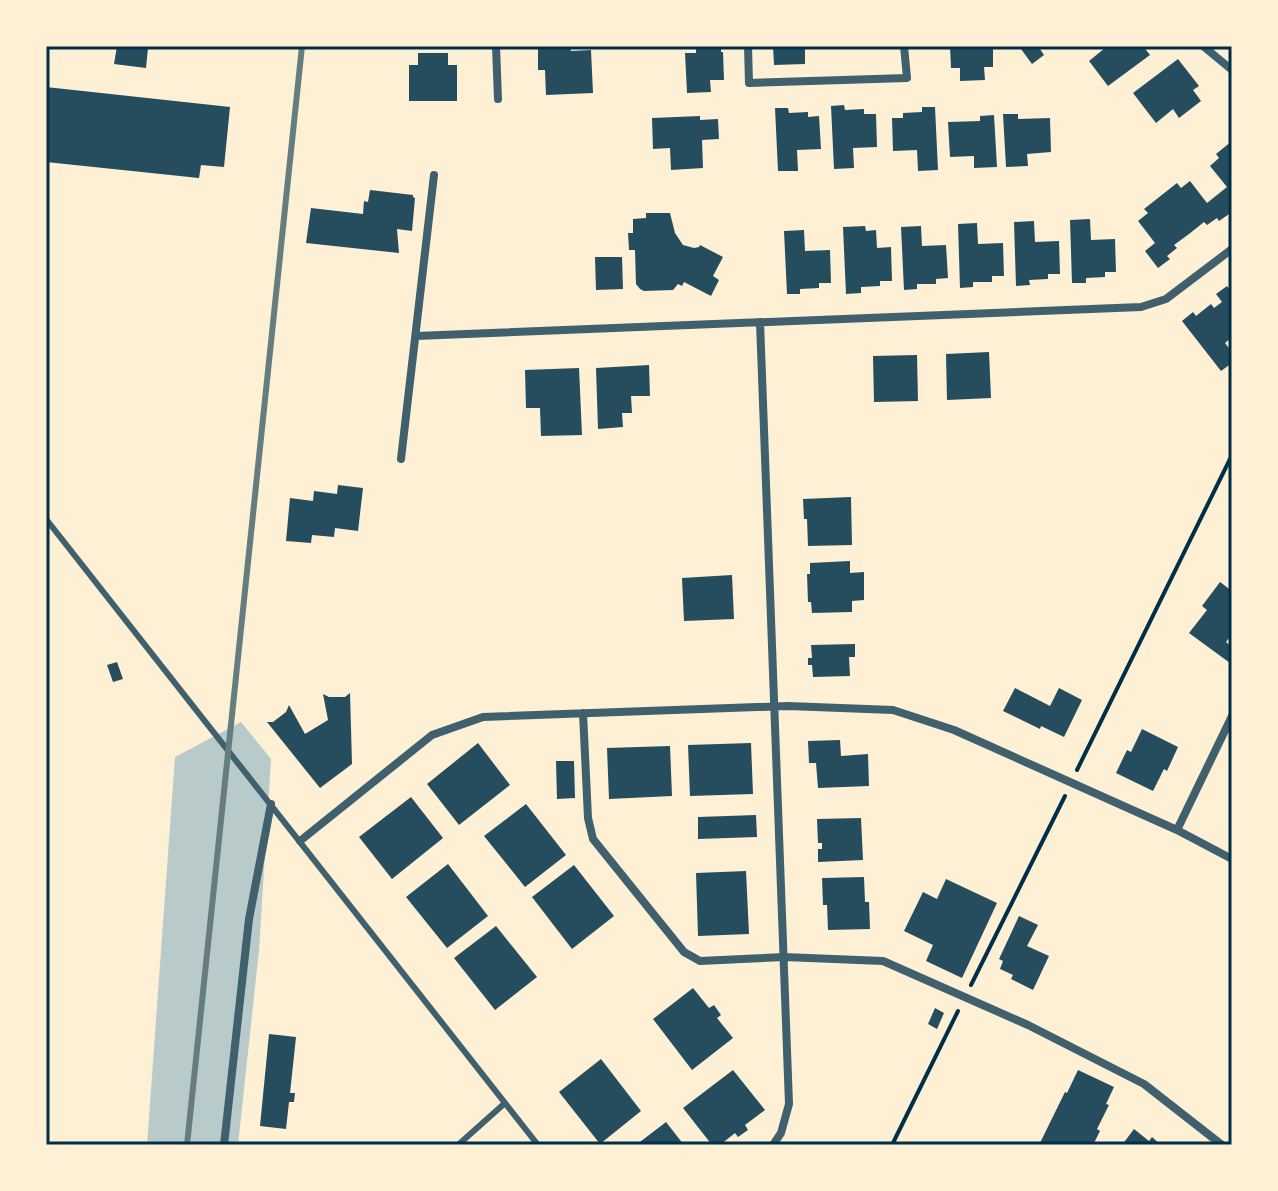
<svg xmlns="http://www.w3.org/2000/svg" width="1278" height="1191" font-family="'IBM Plex Serif',serif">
  <rect width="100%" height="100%" fill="#fdf0d5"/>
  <path fill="#b9caca" d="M241 722 271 759 259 950 238 1145H147L175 757Z"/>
  <path fill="#264d5e" d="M117 46 148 48 146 68 114 64Z
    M538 46H570L571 51 591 50 593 93 546 95 545 70H538Z
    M696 46H721V52H723L724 80H710L711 92 687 93 685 53H696Z
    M773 46H805V64L774 65Z
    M950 46H993V67H984L985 80 960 81V68H951Z
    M1025 46H1038L1044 55 1032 64 1021 49Z
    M1104 46H1143L1150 55 1108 86 1089 61 1105 48Z
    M418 53H448V65H457V101H409V65H418Z
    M1178 59 1199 86 1193 90 1201 101 1179 118 1173 109 1156 123 1133 93Z
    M46 87 230 107 224 167 201 165 199 178 46 162Z
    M844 105 845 110 864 109V114H876L877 147 853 148 854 168 834 169 831 106Z
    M922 107H935L938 170 918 171 917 150 893 151 892 118H903V113L922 112Z
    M775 108H788L789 113 808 112V117L819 116 821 149 797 150 798 171H778Z
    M1003 114H1018V119L1050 118 1051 152 1027 154 1028 166 1006 167Z
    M994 115 997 167 974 168V156L950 157 948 122 980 121V116Z
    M700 116V120L718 119 719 139 702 140 703 168 671 170 670 148 653 149 652 118Z
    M1232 141V212L1219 221 1217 218 1207 225 1204 222 1189 234 1174 245 1177 248 1167 256 1170 259 1158 268 1145 251 1155 243 1138 221 1148 213 1144 209 1177 183 1181 188 1190 181 1207 203 1227 187 1210 166 1219 158 1216 154Z
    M370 190 413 195V197L415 198 412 231 397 229 399 253 306 243 311 208 363 214 364 201 368 202Z
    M646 213H670L675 233 683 245 694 248 699 247 700 245 723 257 713 276 719 280 711 296 684 282 682 286 678 284 673 290 644 291 640 289 636 284 635 250H629L628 233H633V219L646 218Z
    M1090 219 1091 240 1115 239 1116 272H1105V277L1086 278V283H1072L1070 220Z
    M1034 221 1035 242 1059 241 1060 274H1048V279L1029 280 1030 285 1016 286 1014 222Z
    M977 223 978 244 1003 243 1004 276H992V282H973V287L960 288 958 224Z
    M865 226 866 231 876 230 877 248 891 247 892 281H880V286L861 287V293L846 294 843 227Z
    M921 226 922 246 946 245 948 278 936 279V284H917V289L904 290 901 227Z
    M804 230 805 251 830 250 831 283H819V288L800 289V294H787L784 231Z
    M595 257H622L623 289 596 290Z
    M1227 286 1230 290 1232 288V337L1225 343 1232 352V363L1221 371 1182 321 1193 312 1196 316 1211 304 1214 308 1222 302 1216 294Z
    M989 352 991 398 947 400 946 354Z
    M917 355 918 401 874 402 873 356Z
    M649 365 650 396H631L632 413H622L623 427 598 429 596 368Z
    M579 368 582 435 541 436 540 408H526L525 370Z
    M338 485 363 488 358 531 335 528 334 537 312 535 311 543 286 541 290 498 313 501 314 491 337 494Z
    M851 497 852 545 808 546 807 519H804L803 499Z
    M850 561V573L864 572V600L852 601V612L812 613 811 602H808L807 574H810V563Z
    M732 575 734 619 684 621 682 578Z
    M1220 582 1232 591V634L1226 642 1232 647V660L1230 663 1189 633 1207 610 1202 606Z
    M855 644V657H849L850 676 813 677 812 665H808V658H812L811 645Z
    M117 662 123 679 113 682 107 665Z
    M1015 688 1050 706 1059 688 1082 700 1064 737 1041 726 1040 729 1003 711Z
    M350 693 352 764 320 788 267 722H273L286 712 289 705 305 734 328 720 323 694 329 697H345Z
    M1142 729 1178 747 1167 771 1164 769 1153 791 1116 773 1127 750 1131 752Z
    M840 740 841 756 868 754 869 786 818 788 816 763H809L808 741Z
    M478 743 510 785 459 825 427 784Z
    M751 743 753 794 690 796 688 745Z
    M670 746 672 796 609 799 607 748Z
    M556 761H574L575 798 557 799Z
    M411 797 443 838 392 879 359 837Z
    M526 804 566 855 525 887 484 836Z
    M756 815 757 837 698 839V817Z
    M861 818 863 860 818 862V849H822V843H818L817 819Z
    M448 864 488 916 447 948 406 897Z
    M574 865 614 916 572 949 532 897Z
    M746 871 749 934 698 936 696 873Z
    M864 877 865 902H869L870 929 828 930 827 905H823L822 878Z
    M946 879 997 903 962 978 926 961 933 945 904 931 923 892 937 899Z
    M1019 916 1038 925 1027 946 1049 956 1033 990 1011 979 1013 975 1000 969 1003 961 999 959Z
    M496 926 537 977 495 1010 454 958Z
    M693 988 709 1008 714 1005 721 1015 717 1018 733 1038 692 1070 653 1019Z
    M935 1008 944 1013 937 1029 928 1024Z
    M269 1034 296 1037 290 1093H295L294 1102H289L286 1129 260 1126Z
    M601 1059 641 1111 600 1144 559 1092Z
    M733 1070 765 1110 745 1125 748 1130 738 1137 735 1133 720 1145H712L683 1108Z
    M1078 1070 1114 1087 1106 1104 1109 1105 1097 1129 1100 1131 1093 1145H1039L1065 1092 1067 1093Z
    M666 1122 684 1145H636Z
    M1134 1129 1149 1141 1152 1137 1161 1145H1122Z"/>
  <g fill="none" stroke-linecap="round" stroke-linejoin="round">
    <path stroke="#003049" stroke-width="4" d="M1077 770 1232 455
      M971 985 1065 796
      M892 1145 958 1011"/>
    <path stroke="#3f606c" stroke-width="6" d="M46 519 538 1145
      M458 1145 505 1103"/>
    <path stroke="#3f606c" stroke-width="8" d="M496 46 498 99
      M748 46 749 83 907 78 904 46
      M1203 46 1232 70
      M760 322 789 1104 781 1133 773 1145
      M416 336 1141 307 1166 299 1232 249
      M401 459 434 175
      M583 713 588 818 593 839 684 952 700 961 784 957 883 961 1028 1025 1144 1084 1222 1145
      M1177 830 1232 716
      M300 841 432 735 483 717 788 706 893 710 954 730 1177 830 1232 859
      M224 1145 249 919 271 804"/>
    <path stroke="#657d81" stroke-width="6" d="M187 1145 302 46"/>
  </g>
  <rect width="1278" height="1191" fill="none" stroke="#fdf0d5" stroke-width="96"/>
  <rect x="48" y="48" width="1182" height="1095" fill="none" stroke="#003049" stroke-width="3"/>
</svg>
